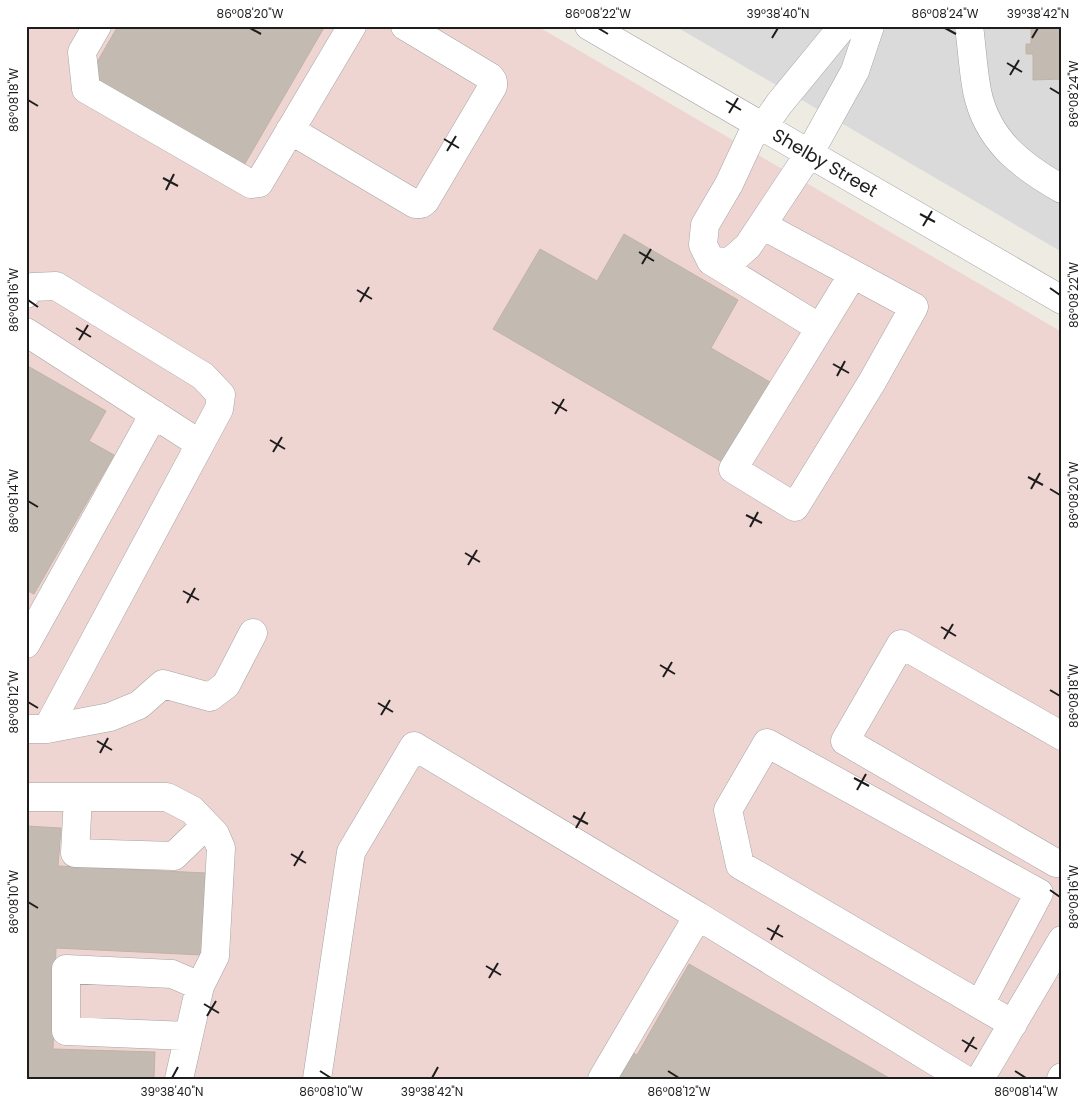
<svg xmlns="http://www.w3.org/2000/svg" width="1088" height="1105" font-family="Poppins,sans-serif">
  <rect width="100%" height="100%" fill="#eeebe3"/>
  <path fill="#dbdada" d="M675 26H1062V252Z"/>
  <path fill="#efd5d2" d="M26 26H537L1062 332V1079H26Z"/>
  <path fill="#c3bab2" stroke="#c0b3a5" d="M118 26H325L243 167 88 78Z
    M1031 26H1062V79L1033 80V54H1026V44H1031Z
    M624 234 738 300 711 348 770 382 724 463 493 329 540 249 597 281Z
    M26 365 106 411 89 441 114 455 34 594 26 590Z
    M26 826 61 828 58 866 206 873 202 955 56 948 53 1049 155 1052 154 1079H26Z
    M689 964 891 1079H618L633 1053 637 1055Z"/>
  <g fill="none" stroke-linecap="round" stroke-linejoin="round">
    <g stroke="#a4a4a4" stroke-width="29">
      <path id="minor" d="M97 26 82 52 86 89 251 184 259 183 352 26
        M589 26 1062 300
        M969 26C972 48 973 70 977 91 987 140 1021 166 1062 189
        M757 124 729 184 705 225 703 245 711 261 730 262 748 246 809 154 855 71 870 26
        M763 127 779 104 843 26
        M290 130 415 204H421L425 201 493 86V81L490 77 405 26
        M711 261 820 328 733 469 795 507 872 382 914 307 762 225
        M26 294 32 287 56 286 203 376 221 395 219 409 47 729H26
        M820 328 853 274
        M26 332 200 444
        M26 644 154 414
        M47 729 110 717 139 705 163 684 210 697 226 685 253 633
        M26 797H167L192 810 215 834 221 848 215 956 200 986 179 1079
        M78 797 75 853 174 856 206 825
        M1056 863 845 741 901 644 1062 736
        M980 1004 1039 893 767 743 728 810 740 865 1013 1024
        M188 1036 66 1031V969L172 974 200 986
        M317 1079 351 852 414 746 698 916
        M602 1079 698 916 964 1079
        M980 1079 1062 940
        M1061 1079 1062 1077"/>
    </g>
    <use href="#minor" stroke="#fff" stroke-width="28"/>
  </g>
  <path fill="none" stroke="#1d1d1d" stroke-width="2" d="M250 28 261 34M598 28 608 34M945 28 956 34M772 38 778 28M1032 38 1038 28M1007 63 1022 72M1010 75 1019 60M1050 88 1060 94M28 100 38 106M726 101 741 110M729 113 738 98M444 139 459 148M447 151 456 136M163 178 178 186M166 190 174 174M920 214 935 222M923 226 932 211M639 252 654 261M642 264 651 249M1050 288 1060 295M357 290 372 299M28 300 38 307M360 302 369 287M76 328 91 337M79 340 88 325M833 364 849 373M837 376 845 361M552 402 567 411M555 414 564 399M270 440 285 449M273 452 282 437M1028 477 1043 485M1031 489 1040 473M1050 489 1060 495M28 501 38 507M746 515 762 523M750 527 758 512M465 553 480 562M468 565 477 550M183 591 199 600M187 603 195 588M941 627 956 636M944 639 953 624M660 665 675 674M663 677 672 662M1050 690 1060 696M28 702 38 708M378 703 393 712M381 715 390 700M97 741 112 750M100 753 108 738M854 778 869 786M857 790 866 774M573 816 588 824M576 828 585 812M291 854 306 863M294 866 303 851M1050 890 1060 897M28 902 38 908M767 928 783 937M771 940 779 925M486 966 501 975M489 978 498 963M204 1004 219 1013M207 1016 216 1001M962 1040 977 1049M965 1052 974 1037M320 1071 331 1078M668 1071 679 1078M1015 1071 1026 1078M172 1078 178 1067M432 1078 438 1067"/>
  <g text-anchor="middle" stroke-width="4" stroke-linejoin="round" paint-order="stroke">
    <g font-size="18" fill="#1d1d1d" stroke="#fff">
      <text transform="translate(825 163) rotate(30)" y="6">Shelby Street</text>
    </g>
  </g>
  <rect width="1088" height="1105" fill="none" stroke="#ffffff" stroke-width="55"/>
  <rect x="28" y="28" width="1032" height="1050" fill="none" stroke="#1d1d1d" stroke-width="2"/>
  <g font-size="12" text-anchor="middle" fill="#1d1d1d">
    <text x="250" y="18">86°08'20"W</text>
    <text x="598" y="18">86°08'22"W</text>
    <text x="778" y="18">39°38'40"N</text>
    <text x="945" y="18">86°08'24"W</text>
    <text x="1038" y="18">39°38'42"N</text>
    <text transform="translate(1074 94) rotate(-90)" y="4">86°08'24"W</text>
    <text transform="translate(14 100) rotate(-90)" y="4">86°08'18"W</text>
    <text transform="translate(1074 295) rotate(-90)" y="4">86°08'22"W</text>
    <text transform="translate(14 300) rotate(-90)" y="4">86°08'16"W</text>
    <text transform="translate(1074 495) rotate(-90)" y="4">86°08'20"W</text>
    <text transform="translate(14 501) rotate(-90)" y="4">86°08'14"W</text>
    <text transform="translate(1074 696) rotate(-90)" y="4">86°08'18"W</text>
    <text transform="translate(14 702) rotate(-90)" y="4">86°08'12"W</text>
    <text transform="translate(1074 897) rotate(-90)" y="4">86°08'16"W</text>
    <text transform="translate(14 902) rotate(-90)" y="4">86°08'10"W</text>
    <text x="172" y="1096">39°38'40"N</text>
    <text x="331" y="1096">86°08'10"W</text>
    <text x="432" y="1096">39°38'42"N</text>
    <text x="679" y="1096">86°08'12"W</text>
    <text x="1026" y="1096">86°08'14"W</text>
  </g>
</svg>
